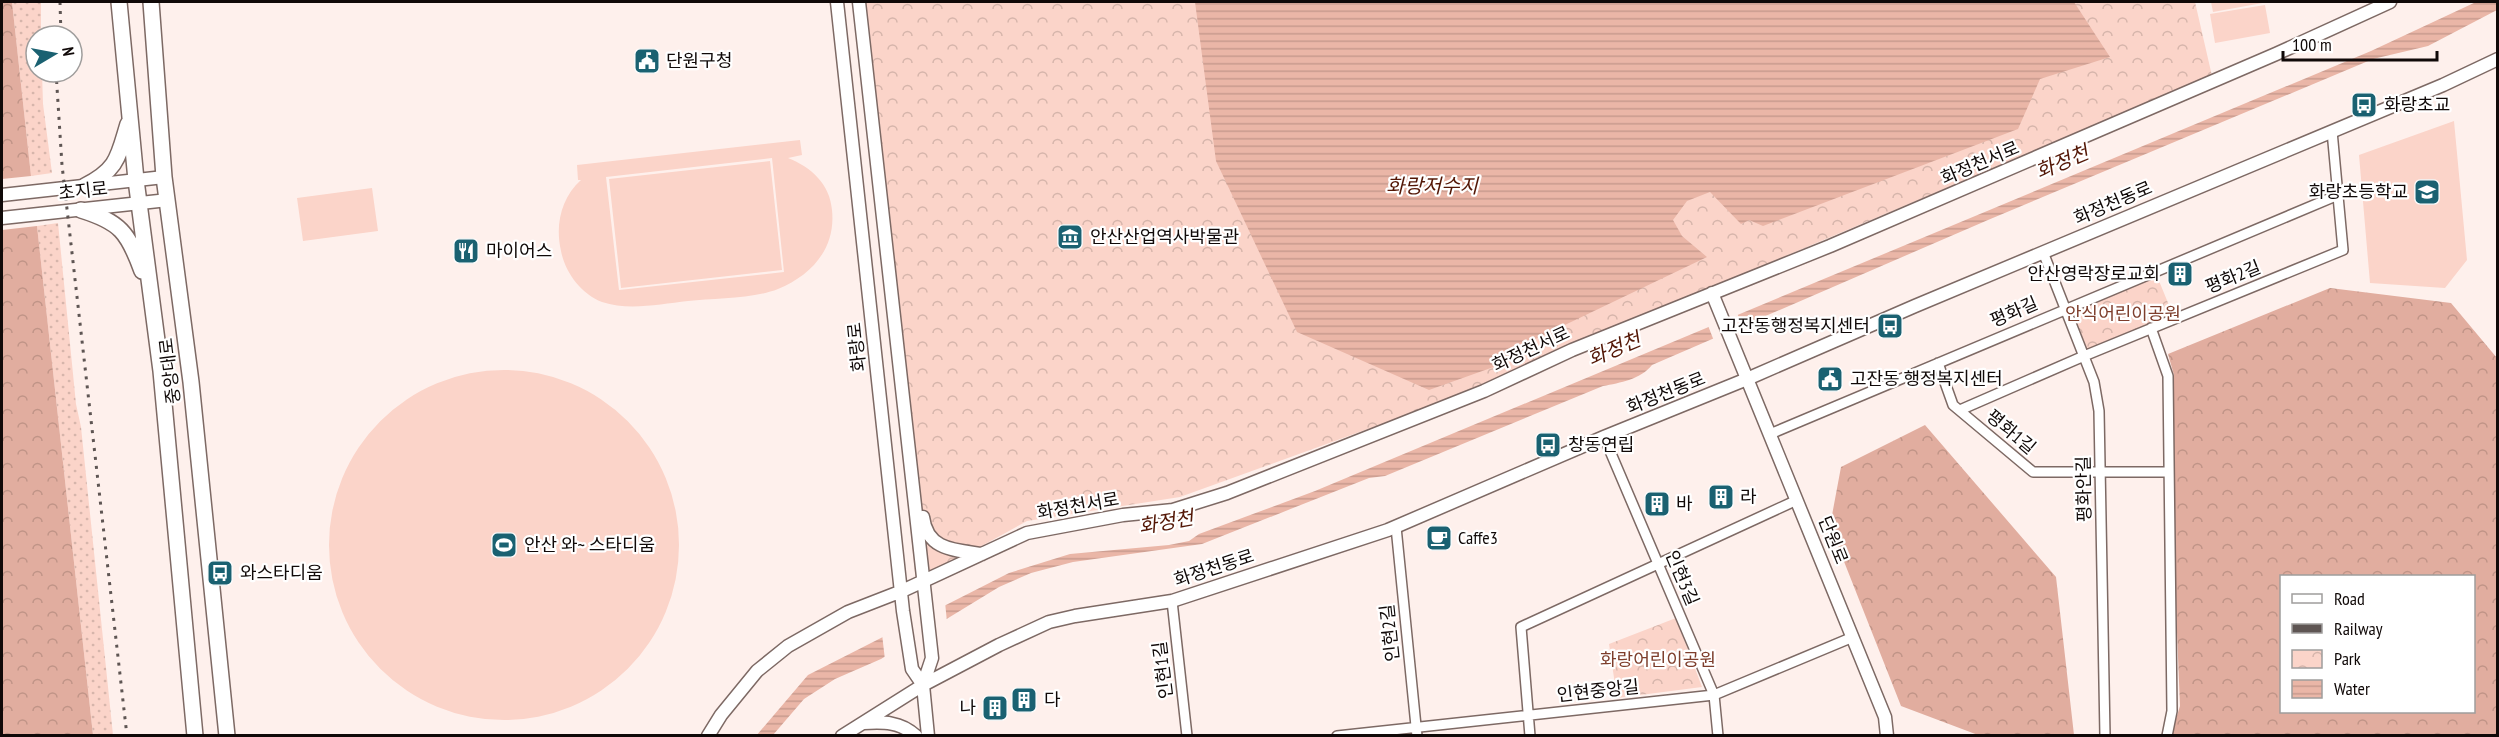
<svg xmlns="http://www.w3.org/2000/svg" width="2499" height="737" font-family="'PT Sans Narrow','Noto Sans KR',sans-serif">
  <defs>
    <pattern id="grass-dots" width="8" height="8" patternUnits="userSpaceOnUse" patternTransform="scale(1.5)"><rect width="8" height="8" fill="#fbd4c9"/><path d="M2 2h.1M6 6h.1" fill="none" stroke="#d6b5ab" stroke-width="1.8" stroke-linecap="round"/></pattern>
    <pattern id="forest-crowns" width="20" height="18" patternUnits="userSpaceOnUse" patternTransform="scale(1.5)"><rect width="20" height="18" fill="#e1ad9f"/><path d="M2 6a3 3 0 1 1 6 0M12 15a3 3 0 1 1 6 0" fill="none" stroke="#c09487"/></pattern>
    <pattern id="park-crowns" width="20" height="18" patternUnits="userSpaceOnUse" patternTransform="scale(1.5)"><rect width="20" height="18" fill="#fbd4c9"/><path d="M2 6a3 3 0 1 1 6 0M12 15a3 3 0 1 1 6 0" fill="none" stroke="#d6b5ab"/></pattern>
    <pattern id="water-rules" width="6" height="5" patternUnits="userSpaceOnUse" patternTransform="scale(1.5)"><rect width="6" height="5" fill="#eab6a7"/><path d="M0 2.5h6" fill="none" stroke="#c89b8e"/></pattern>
  </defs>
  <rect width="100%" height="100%" fill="#fef0ec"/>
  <path fill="url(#grass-dots)" d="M12 2H41V36H36V72H42L43 104 52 173 31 176Z
    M58 223 76 404 81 427 113 735H93L37 226Z"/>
  <path fill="url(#forest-crowns)" fill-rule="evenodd" d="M2 2H12L31 176 2 179Z
    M37 226 93 735H2V230Z
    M2330 288 2451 303 2497 358V735H2171L2180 706 2173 534 2174 375 2168 354ZM2282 576H2474V712H2282Z
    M1925 425 2056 577 2074 735H1978L1901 706 1830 526 1841 467Z"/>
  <path fill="url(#park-crowns)" d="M854 2H2195L2212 76 1423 409 1180 497 1027 521 916 582Z
    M2157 276 2173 315 2088 351 2072 312Z
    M1676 618 1702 687 1617 698 1609 644Z"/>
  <path fill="#fbd4c9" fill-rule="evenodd" d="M2211 2H2268L2213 12Z
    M2265 5 2270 33 2215 43 2210 14Z
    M2454 121 2467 260 2445 288 2370 283 2359 155Z
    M800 140 802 155 788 158C811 167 830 184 832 210 836 248 812 275 778 289 753 299 714 298 688 301 660 304 629 311 602 302 581 294 565 272 561 251 555 225 561 198 581 180H578L577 165ZM772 158 784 272 619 290 606 177Z
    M770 161 782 270 621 288 609 179Z
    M372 188 378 231 303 241 297 198Z
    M329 545a175 175 0 1 1 350 0a175 175 0 1 1-350 0Z"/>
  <path fill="url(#water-rules)" d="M1195 2H2074L2110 57 2040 79 2018 129 1763 226 1749 220 1741 224 1710 192 1687 201 1673 220 1682 236 1707 257 1523 345 1502 364 1429 390 1297 332 1216 161Z
    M2476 2H2497V10L2428 46 2373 59 1988 220 1652 365C1641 379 1620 383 1603 386L1385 476 1369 478 1202 544 1073 562 1031 573 999 587 881 659 835 679 804 699 773 735 756 736 808 675 1009 573 1070 554 1169 545 1189 541 1199 534 1315 491 2371 51Z"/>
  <path fill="#fef0ec" d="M1736 311 1744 329 1714 341 1707 323Z
    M945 602 947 622 885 660 882 634Z"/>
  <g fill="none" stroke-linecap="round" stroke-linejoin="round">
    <g stroke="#7d6964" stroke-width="12">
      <path id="minor" d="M2043 252 2094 382 2099 411 2105 736
        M2151 328 2168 376 2172 711 2167 736
        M1938 363 1953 405 2033 472H2169
        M1960 410 2084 356 2343 250 2332 131
        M1770 434 2338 195
        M1604 437 1714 695 1718 736
        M1396 527 1417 736
        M1172 601 1187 736
        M1337 736 1714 695 1853 637
        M1530 736 1521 627 1797 500"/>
    </g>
    <g stroke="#7d6964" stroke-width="15">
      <path id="tertiary" d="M837 2 903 611 912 669 923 685
        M859 2 932 658 923 685 928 736
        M2 195 164 177
        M2 218 168 200
        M1712 293 1885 717 1887 736
        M923 517C927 550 954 550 982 554
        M863 723C883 722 900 721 916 736
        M708 736 721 715 757 671 788 646 848 612 902 591 1027 533 1123 515 1173 510 1227 493 1484 391 1572 350 1830 246 2276 54 2390 2
        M842 736 923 685 999 645 1049 622 1075 616 1172 601 1388 530 1604 437 1747 379 1915 306 2443 85 2498 59"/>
    </g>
    <g stroke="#7d6964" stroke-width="18">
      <path id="primary" d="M119 2 136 180 161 371 195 736
        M151 2 164 177 191 382 227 736
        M85 186C118 169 118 157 128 124
        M81 210C120 222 128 232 142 271"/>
    </g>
    <use href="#minor" stroke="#fff" stroke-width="9"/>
    <use href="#tertiary" stroke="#fff" stroke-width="12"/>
    <use href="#primary" stroke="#fff" stroke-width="15"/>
    <path stroke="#5e5553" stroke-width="3" stroke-dasharray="3 6" stroke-linecap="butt" d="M60 2 61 36
      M56 72 62 165 127 736"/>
  </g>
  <defs>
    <g id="civic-square" transform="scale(1.35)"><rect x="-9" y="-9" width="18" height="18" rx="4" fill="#1a6171" stroke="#fff"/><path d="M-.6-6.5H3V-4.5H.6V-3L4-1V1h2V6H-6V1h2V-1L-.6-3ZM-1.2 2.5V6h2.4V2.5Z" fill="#fff"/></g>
    <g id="bus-square" transform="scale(1.35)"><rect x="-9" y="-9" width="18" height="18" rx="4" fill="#1a6171" stroke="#fff"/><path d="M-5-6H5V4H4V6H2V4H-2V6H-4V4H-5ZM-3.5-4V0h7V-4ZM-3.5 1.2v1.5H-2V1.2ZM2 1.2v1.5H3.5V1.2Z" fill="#fff"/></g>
    <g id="school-square" transform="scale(1.35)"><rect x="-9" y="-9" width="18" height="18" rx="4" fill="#1a6171" stroke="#fff"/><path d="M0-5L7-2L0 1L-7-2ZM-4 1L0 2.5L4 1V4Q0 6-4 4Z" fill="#fff"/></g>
    <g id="museum-square" transform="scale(1.35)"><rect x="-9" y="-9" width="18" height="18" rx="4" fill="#1a6171" stroke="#fff"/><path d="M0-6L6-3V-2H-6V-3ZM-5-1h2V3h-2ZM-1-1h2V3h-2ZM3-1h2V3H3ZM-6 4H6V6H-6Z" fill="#fff"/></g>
    <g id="restaurant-square" transform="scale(1.35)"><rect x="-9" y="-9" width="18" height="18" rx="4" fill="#1a6171" stroke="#fff"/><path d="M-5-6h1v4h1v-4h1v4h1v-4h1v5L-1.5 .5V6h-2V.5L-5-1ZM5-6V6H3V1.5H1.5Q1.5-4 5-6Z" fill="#fff"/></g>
    <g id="building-square" transform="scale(1.35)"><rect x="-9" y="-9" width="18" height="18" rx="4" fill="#1a6171" stroke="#fff"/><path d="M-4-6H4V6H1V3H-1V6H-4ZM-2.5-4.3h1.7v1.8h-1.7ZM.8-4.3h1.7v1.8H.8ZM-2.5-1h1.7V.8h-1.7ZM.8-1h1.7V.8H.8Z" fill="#fff"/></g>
    <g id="cafe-square" transform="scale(1.35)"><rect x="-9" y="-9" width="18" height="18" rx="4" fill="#1a6171" stroke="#fff"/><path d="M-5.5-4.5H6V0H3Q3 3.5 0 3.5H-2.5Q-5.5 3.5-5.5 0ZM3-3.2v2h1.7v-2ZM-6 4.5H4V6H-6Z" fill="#fff"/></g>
    <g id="stadium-square" transform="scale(1.35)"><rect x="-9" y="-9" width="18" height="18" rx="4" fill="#1a6171" stroke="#fff"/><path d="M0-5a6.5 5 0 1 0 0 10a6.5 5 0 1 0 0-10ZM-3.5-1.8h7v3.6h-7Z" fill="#fff"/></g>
  </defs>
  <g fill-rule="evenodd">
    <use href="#civic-square" x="647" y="61"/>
    <use href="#bus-square" x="2364" y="105"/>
    <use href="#school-square" x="2427" y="192"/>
    <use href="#museum-square" x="1070" y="237"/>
    <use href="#restaurant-square" x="466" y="251"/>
    <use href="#building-square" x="2180" y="274"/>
    <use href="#bus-square" x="1890" y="326"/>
    <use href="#civic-square" x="1830" y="379"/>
    <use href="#bus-square" x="1548" y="445"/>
    <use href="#building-square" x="1721" y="497"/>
    <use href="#building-square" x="1657" y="504"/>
    <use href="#cafe-square" x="1439" y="538"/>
    <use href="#stadium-square" x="504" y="545"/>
    <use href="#bus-square" x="220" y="573"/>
    <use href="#building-square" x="1024" y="700"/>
    <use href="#building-square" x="995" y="708"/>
  </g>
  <g text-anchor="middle" stroke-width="4.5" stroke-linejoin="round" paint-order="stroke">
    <g font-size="18" fill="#100908" stroke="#fff" text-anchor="start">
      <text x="666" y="67">단원구청</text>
      <text x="2384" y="111">화랑초교</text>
      <text x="2408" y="198" text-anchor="end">화랑초등학교</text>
      <text x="1090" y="243">안산산업역사박물관</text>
      <text x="486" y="257">마이어스</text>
      <text x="2160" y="280" text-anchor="end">안산영락장로교회</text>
      <text x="1870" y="332" text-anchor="end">고잔동행정복지센터</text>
      <text x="1850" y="385">고잔동 행정복지센터</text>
      <text x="1568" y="451">창동연립</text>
      <text x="1740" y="503">라</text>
      <text x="1676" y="510">바</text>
      <text x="1458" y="544">Caffe3</text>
      <text x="524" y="551">안산 와~ 스타디움</text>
      <text x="240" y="579">와스타디움</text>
      <text x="1044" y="706">다</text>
      <text x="976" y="714" text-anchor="end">나</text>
    </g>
    <g font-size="18" fill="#100908" stroke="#fff">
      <text transform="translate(1980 163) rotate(-23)" y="6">화정천서로</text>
      <text transform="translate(83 191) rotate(-6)" y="6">초지로</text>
      <text transform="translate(2113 203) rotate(-23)" y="6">화정천동로</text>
      <text transform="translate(2233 277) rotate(-22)" y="6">평화2길</text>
      <text transform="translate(2014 312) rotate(-23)" y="6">평화길</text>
      <text transform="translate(857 347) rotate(-96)" y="6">화랑로</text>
      <text transform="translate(1531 349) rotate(-25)" y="6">화정천서로</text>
      <text transform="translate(170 371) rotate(-97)" y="6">중앙대로</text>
      <text transform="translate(1666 393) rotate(-22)" y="6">화정천동로</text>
      <text transform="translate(2011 432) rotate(40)" y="6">평화1길</text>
      <text transform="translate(2084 489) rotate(-91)" y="6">평화안길</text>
      <text transform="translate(1078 506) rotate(-10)" y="6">화정천서로</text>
      <text transform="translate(1833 540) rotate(68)" y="6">단원로</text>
      <text transform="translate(1214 568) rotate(-18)" y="6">화정천동로</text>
      <text transform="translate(1682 578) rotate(67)" y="6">인현3길</text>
      <text transform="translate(1390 633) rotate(-96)" y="6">인현2길</text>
      <text transform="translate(1163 670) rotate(-97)" y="6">인현1길</text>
      <text transform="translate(1598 691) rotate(-6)" y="6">인현중앙길</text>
    </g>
    <g font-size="18" fill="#7e3e2c" stroke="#fff">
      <text x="2123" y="320">안식어린이공원</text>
      <text x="1658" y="666">화랑어린이공원</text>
    </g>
    <g font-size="20" font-style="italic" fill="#531605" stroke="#fff">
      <text transform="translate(2062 162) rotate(-23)" y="7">화정천</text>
      <text x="1432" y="193">화랑저수지</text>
      <text transform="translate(1614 349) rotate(-23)" y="7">화정천</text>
      <text transform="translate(1166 522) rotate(-10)" y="7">화정천</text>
    </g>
  </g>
  <rect width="2499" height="737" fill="none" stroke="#100908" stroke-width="6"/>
  <rect x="2280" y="575" width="195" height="138" fill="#ffffff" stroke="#9f9d9c" stroke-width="1.5"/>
  <rect x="2292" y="594" width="30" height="9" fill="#ffffff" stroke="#9f9d9c" stroke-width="1.5"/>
  <text x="2334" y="605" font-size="18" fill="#100908">Road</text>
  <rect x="2292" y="624" width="30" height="9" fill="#5e5553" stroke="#9f9d9c" stroke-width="1.5"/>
  <text x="2334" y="635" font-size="18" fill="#100908">Railway</text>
  <rect x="2292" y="650" width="30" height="18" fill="url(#park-crowns)" stroke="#9f9d9c" stroke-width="1.5"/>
  <text x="2334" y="665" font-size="18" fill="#100908">Park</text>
  <rect x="2292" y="680" width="30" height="18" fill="url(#water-rules)" stroke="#9f9d9c" stroke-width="1.5"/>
  <text x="2334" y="695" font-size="18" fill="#100908">Water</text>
  <g transform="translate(54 54) rotate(80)"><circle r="28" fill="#ffffff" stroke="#9f9d9c" stroke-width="1.5"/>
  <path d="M0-4.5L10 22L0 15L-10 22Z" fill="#1a6171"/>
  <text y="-9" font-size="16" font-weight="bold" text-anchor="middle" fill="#100908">N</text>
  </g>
  <path d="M2283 51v9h154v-9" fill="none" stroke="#100908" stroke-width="3"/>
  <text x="2292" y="51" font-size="18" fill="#100908" stroke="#ffffff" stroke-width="4.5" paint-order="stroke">100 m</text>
</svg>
